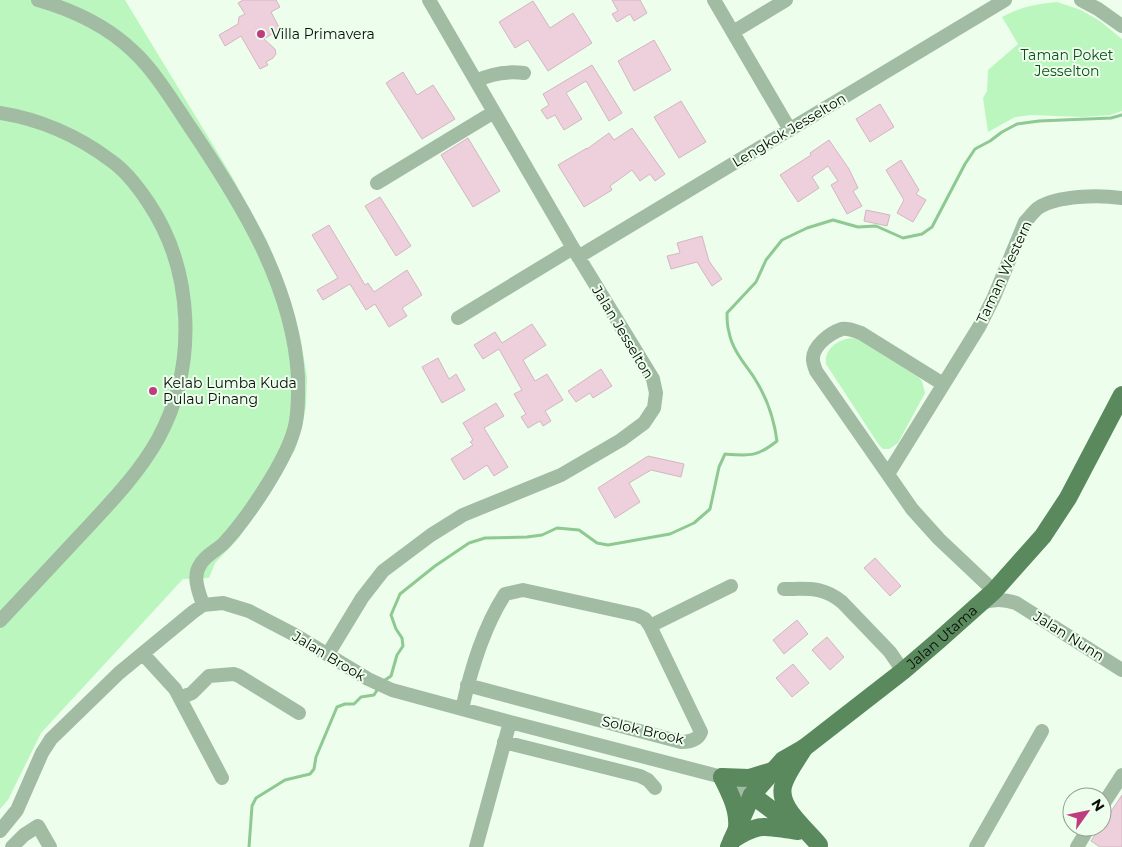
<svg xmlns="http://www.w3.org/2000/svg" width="1122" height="847" font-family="Montserrat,sans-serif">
  <rect width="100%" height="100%" fill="#edfeed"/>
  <path fill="#bbf6be" d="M0 0H125L230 173 267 241 293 311 301 341 307 377 306 405 302 428 295 450 239 538 215 563 209 578 183 579 41 733 8 800 0 809Z
    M1057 2 1081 10 1100 21 1122 39V111L1110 115 1082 117 1031 115 1015 117 988 132 983 98 987 91 988 70 1018 44 1002 17C1020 7 1036 4 1057 2Z
    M852 338 860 340 918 377 922 381 925 393 898 443 889 449H883L879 445 826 364C824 349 838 339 852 338Z"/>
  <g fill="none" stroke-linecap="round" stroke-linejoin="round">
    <path stroke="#8dc990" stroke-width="3" d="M382 682 391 676 397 655 403 646 402 638 396 629 391 615 400 594 435 566 469 543 485 538 527 537 542 535 557 528 579 530 597 543 608 545 670 534 694 523 710 509 719 467 725 454C750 456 757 457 777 441 774 419 767 398 755 379 746 365 732 350 729 332 727 326 727 319 727 313L756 282 766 260 782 240 807 228 833 220 858 227 876 226 903 238 922 234 932 227 965 164 975 149 990 141 1002 132 1017 124 1039 121 1111 118 1122 115
      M249 847 252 806 256 798 285 780 310 774 314 769 316 757 337 707 345 704H354L361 697 374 695 379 687"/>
  </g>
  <path fill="#edd0db" stroke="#d3b6c1" d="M243 0H276L280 7 271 12 280 29 264 39 275 49 276 54 273 58 266 62 268 65 260 69 241 36 225 46 219 35 238 24 239 17 245 14 238 3Z
    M612 0H640L647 13 634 21 630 14 617 22 612 14 618 11Z
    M533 1 550 28 573 13 592 43 548 71 528 40 515 48 499 22Z
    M654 40 671 70 634 91 618 61Z
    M592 65 622 113 609 121 586 81 566 93 582 119 564 130 555 115 547 119 541 110 549 105 543 94Z
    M403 72 417 95 433 85 455 119 422 139 386 83Z
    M681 101 706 142 679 158 654 117Z
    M880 104 894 127 870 142 856 119Z
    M632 128 665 174 655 181 650 174 640 181 632 170 610 186 612 190 584 207 558 165 587 148V149L609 133 614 140Z
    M468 138 500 191 473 207 441 155Z
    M829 140 849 169 858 188 853 191 862 206 847 214 831 185 838 181 828 166 812 177 819 188 798 202 780 175 811 155 810 153Z
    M901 160 919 190 916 194 926 200 913 222 897 213 904 200 886 170Z
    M380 197 411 246 396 256 365 206Z
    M866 210 890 215 887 226 864 221Z
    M329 225 365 285 368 283 374 292 407 270 422 295 402 308 407 316 389 327 375 304 366 310 350 284 323 300 317 290 338 278 312 235Z
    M702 236 709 261 722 279 712 286 697 262 671 269 667 256 680 253 677 243Z
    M532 324 546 345 523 360 535 381 547 374 563 400 545 411 551 421 543 426 540 421 528 428 521 417 526 414 514 394 522 390 499 349 483 359 474 345 495 332 502 343Z
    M438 358 449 379 456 374 465 390 442 403 422 367Z
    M601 369 612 386 593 398 590 393 576 402 568 391Z
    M496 403 504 416 484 428 508 467 494 476 487 465 464 480 451 459 473 445 470 442 473 440 463 423Z
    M648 456 684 464 681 477 651 470 629 483 640 502 615 518 598 488Z
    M875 558 901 586 890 596 864 568Z
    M797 620 808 634 784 654 773 640Z
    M827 637 844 657 830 670 812 650Z
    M793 664 809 683 792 697 776 678Z
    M1122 795V847H1100L1091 841 1100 827H1102V825Z"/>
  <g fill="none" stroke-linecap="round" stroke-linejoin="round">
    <path stroke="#a2bca3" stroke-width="14" d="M38 0C73 10 107 26 133 51 154 70 174 103 190 127 240 201 293 285 298 377 298 394 299 413 294 430 285 462 248 517 225 542 218 550 205 555 200 565 192 577 199 592 203 605
      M714 0 790 130
      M1081 0 1098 9 1122 26
      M733 32 786 0
      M476 81C492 73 507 71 524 73
      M0 113C39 119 78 136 110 160 125 170 138 187 148 202 194 270 198 366 158 439 139 473 112 501 85 530 57 560 28 591 0 621
      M377 183 494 112
      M578 257 1005 0
      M458 318 573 248
      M943 384 861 333C855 331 849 328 842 329 830 333 812 346 813 360 813 363 815 368 816 371L912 509 939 539 994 591
      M888 474 979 327 994 297 1025 222C1029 218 1033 212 1038 208 1058 195 1099 195 1122 198
      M784 589C808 589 822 586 842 602L890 652 903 671
      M981 603C994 599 1003 599 1016 603L1122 670
      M650 626 731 586
      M143 654 175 689 222 778
      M328 654 362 598 383 571 431 535 463 515 561 475 621 440 644 423 654 408 656 393 653 379 573 248 429 0
      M180 698 192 693 209 676 234 674 239 676 299 713
      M462 709C471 669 483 628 505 594L523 590 637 615 645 619 650 626 701 732C698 740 689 742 681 742L467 685
      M504 742 640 776 648 780 655 788
      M1102 806 1122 775
      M0 831 17 810 42 753 51 739 119 673 193 612 203 605 223 603 249 611 295 635 368 679 392 690 510 722 722 777 752 795
      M12 847 24 835 38 826 50 847
      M476 847 510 722
      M976 847 1042 731
      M1077 847 1089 827"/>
    <g stroke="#59895c" stroke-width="18">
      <path d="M804 748C797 760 788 771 784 783 775 806 806 828 819 845"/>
      <path d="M722 777C730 793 739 810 737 829"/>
      <path d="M722 777 749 778 772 771"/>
      <path d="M752 795 793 826"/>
      <path d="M732 840C762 821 765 827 798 831"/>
      <path id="s1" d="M729 847 752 795 783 760 804 748 903 671 938 641 994 591 1043 536 1068 498 1122 395"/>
    </g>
  </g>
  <g fill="#c03c81" stroke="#edfeed" stroke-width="2">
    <circle cx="261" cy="34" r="5"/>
    <circle cx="153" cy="391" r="5"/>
  </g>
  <g text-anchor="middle" stroke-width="4" stroke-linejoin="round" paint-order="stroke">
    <g font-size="14" fill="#070d07" stroke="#edfeed" text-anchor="start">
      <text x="271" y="39">Villa Primavera</text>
      <text x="163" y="388">Kelab Lumba Kuda<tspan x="163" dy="16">Pulau Pinang</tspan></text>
    </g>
    <g font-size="14" fill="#0d4e19" stroke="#edfeed">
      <text x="1067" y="60">Taman Poket<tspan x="1067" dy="16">Jesselton</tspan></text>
    </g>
    <g font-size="14" fill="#070d07" stroke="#edfeed">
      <text transform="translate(789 130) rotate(-31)" y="5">Lengkok Jesselton</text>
      <text transform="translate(1004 272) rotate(-65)" y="5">Taman Western</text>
      <text transform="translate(623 332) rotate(59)" y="5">Jalan Jesselton</text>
      <text transform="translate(1069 636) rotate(32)" y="5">Jalan Nunn</text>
      <text dy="5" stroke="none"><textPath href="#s1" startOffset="305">Jalan Utama</textPath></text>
      <text transform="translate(329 656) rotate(31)" y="5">Jalan Brook</text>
      <text transform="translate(643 730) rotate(13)" y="5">Solok Brook</text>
    </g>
  </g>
  <g transform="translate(1087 812) rotate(57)"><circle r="24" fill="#edfeed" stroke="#919e91"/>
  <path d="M0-4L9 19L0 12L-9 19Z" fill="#c03c81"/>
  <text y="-8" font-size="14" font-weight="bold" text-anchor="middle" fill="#070d07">N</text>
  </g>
</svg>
